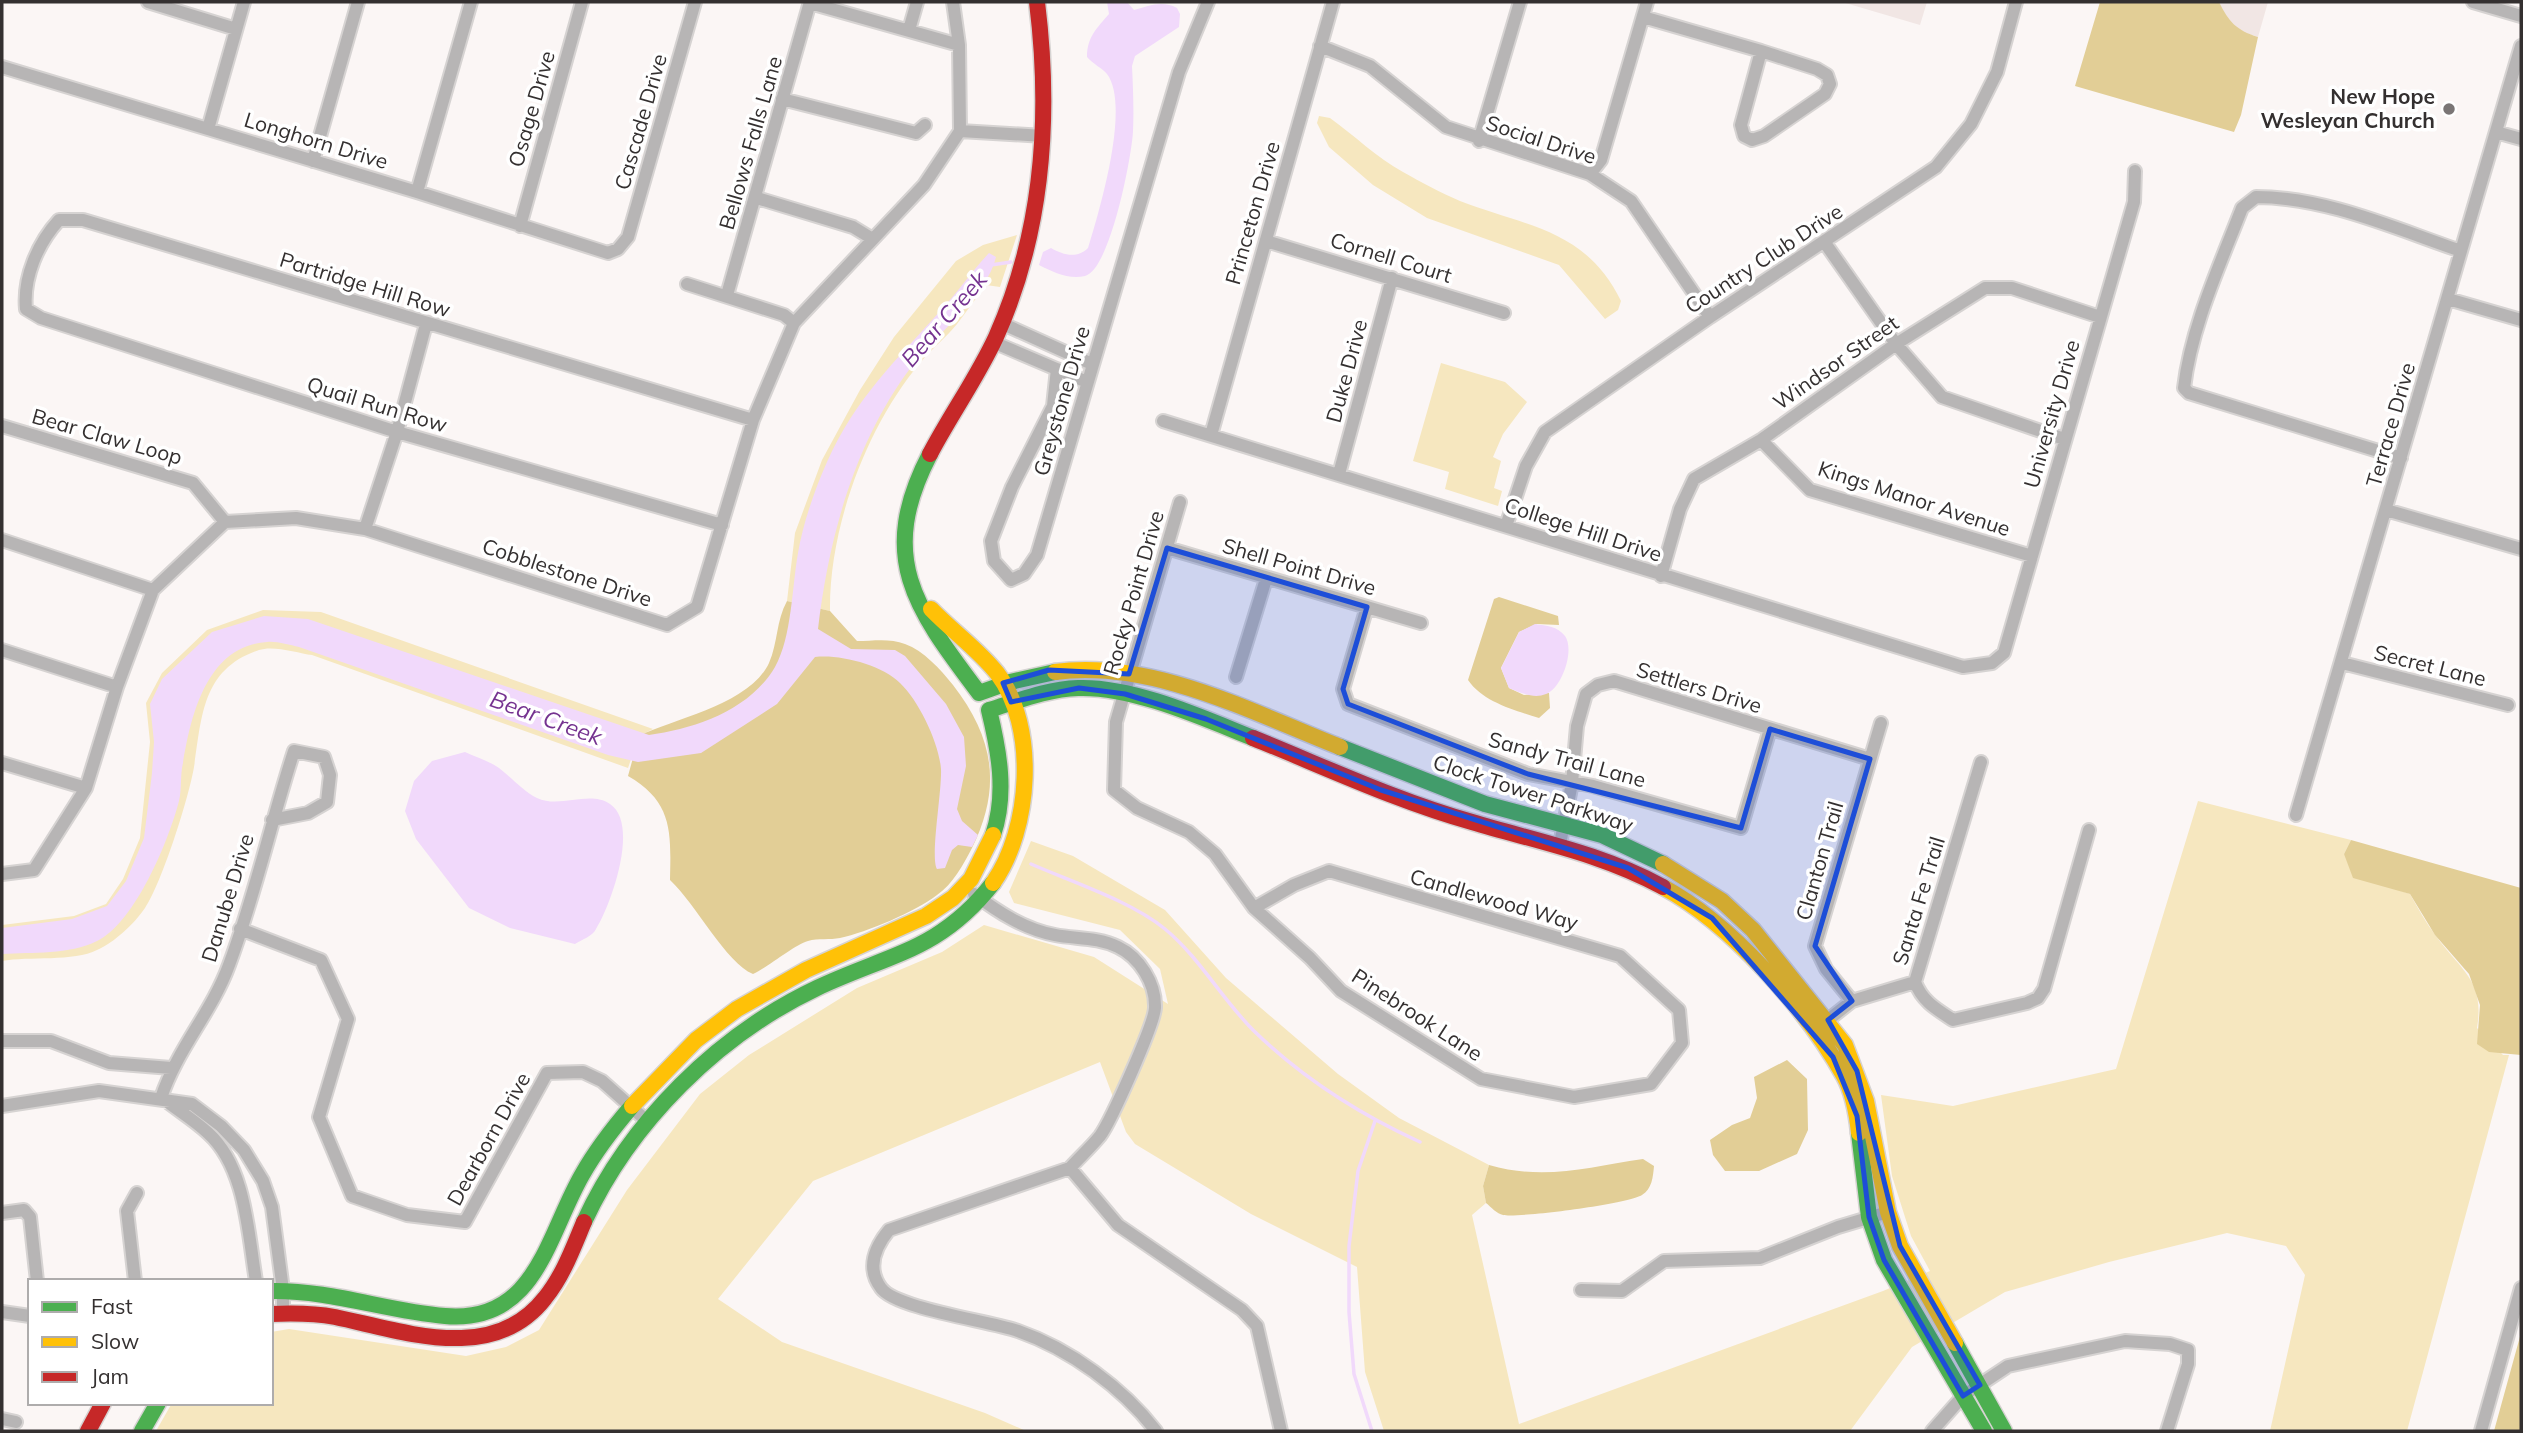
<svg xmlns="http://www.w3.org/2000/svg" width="2523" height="1433" font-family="Mulish,sans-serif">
  <rect width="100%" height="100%" fill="#fbf6f5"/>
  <path fill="#f1e6e4" d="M1842 2H1927L1920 25Z
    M2219 2H2268L2258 37 2239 31 2228 20Z"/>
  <path fill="#f6e7bf" d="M1319 116 1330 118C1354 135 1377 158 1403 172 1421 182 1441 193 1460 201 1527 227 1586 229 1621 301L1618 310 1605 319 1559 265 1427 218 1373 185 1329 147 1317 123Z
    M1017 235 1000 287 986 285C976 298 967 311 957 324 946 338 931 349 920 363 866 427 829 528 830 611L787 601 795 533 822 460 860 390 894 337 956 261 983 245Z
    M1441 363 1505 382 1527 402 1503 434 1493 457 1501 461 1494 488 1502 491 1498 506 1445 489 1449 472 1413 461Z
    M263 610 321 612 653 729 639 736 628 768 312 655C298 653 273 645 259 650 202 669 202 716 194 767 189 797 162 883 145 908 135 923 114 943 97 950 74 962 29 956 2 961V925L74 916 106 904 123 879 140 838 150 742 146 703 162 673 207 630Z
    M2198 801 2351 840 2344 854 2384 885 2410 894C2418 908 2426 923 2436 936 2461 971 2485 980 2477 1028L2503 1055H2509L2407 1431H2270L2305 1275 2286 1246 2227 1233 2109 1262 2005 1292 1912 1347 1850 1431H1384L1365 1372 1357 1267 1251 1214 1135 1144 1126 1132 1100 1062 813 1181 718 1299 782 1342 985 1413 1026 1431H156L172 1403H271V1332L289 1329 466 1356 506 1347 539 1330 627 1190 700 1094 749 1055 857 988 942 952 984 925 1094 957 1168 1004 1160 969 1120 930 1014 903 1009 892 1031 841 1073 856 1165 910 1226 978 1338 1074 1399 1118 1489 1165 1483 1186 1486 1203 1472 1215 1519 1424 1883 1291 1930 1271 1911 1236 1892 1176 1881 1095 1953 1106 2116 1069Z"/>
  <path fill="#e2ce96" d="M2100 2H2219C2229 22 2236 30 2258 37L2241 115 2234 132 2075 86Z
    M1499 597 1558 616 1559 625 1537 624 1519 632 1501 668 1509 688 1524 695 1549 693 1550 708 1539 718C1514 710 1483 702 1468 680L1494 599Z
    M787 601 830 611 857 641C873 641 890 638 905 644 924 651 940 669 953 685 994 738 1002 787 972 848 963 865 953 884 937 895 915 912 867 932 840 938 830 940 818 938 808 941 794 945 770 966 753 974 726 963 696 904 670 880 671 832 673 802 628 776L639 736C676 718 750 704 769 663 778 642 776 621 787 601Z
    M2351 840 2521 888V1055L2489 1052 2477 1044 2480 1005 2469 974 2435 935 2410 894 2353 878 2344 854Z
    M1787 1060 1807 1079 1808 1130 1797 1154 1759 1171H1725L1713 1155 1710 1140 1732 1125 1750 1118 1757 1098 1754 1077Z
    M1643 1159 1654 1166C1653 1177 1652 1189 1642 1195 1628 1204 1520 1218 1503 1215 1497 1214 1491 1207 1486 1203L1483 1186 1489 1165C1545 1181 1588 1167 1643 1159Z
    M2521 1333V1431H2494Z"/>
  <path fill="#f1d9fb" d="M1107 2H1127L1134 10C1149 6 1162 0 1177 8L1180 14 1179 27 1135 56 1132 66C1133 87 1134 110 1133 131 1132 156 1110 270 1085 276 1069 280 1053 272 1039 265L1043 252 1051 248C1063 255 1077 259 1088 248 1099 212 1131 106 1107 74 1102 68 1093 64 1087 57 1087 37 1097 28 1109 14Z
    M989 253 996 257C987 296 937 333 912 366 855 441 829 536 818 629L851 649 895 650 905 656 946 704 964 737 966 766 957 809 962 821 978 835 972 847 958 845 952 850 945 868 937 869C930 857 942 792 941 769 939 743 919 701 900 683 882 665 840 654 815 657L777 704 701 753 638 762 608 755 299 647C289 645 277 641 267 642 207 646 191 715 183 763 180 775 182 789 179 801 169 840 135 923 97 941 69 955 32 952 2 954V928L72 919 107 906 126 881 144 838 152 773 154 742 150 704 162 679 212 632 264 616 308 619 649 735C695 729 750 710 775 667 792 637 792 586 798 553 803 523 815 489 827 462 856 397 896 361 941 310 958 292 972 271 989 253Z
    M1535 624C1547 626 1557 626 1565 636 1575 650 1562 688 1546 694 1534 699 1521 693 1509 688L1501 668 1519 632Z
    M465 752C476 757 489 761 499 768 511 777 523 791 537 798 560 809 589 790 610 804 640 824 611 905 596 929 593 936 581 940 575 944L510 928 469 908 416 839 405 811 414 781 432 761Z"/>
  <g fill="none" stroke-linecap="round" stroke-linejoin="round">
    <path stroke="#f1d9fb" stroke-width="3.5" d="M991 265 1011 262
      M1031 864C1072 882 1131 901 1165 929 1199 957 1222 999 1253 1030 1301 1077 1359 1114 1420 1142
      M1372 1431 1354 1374 1349 1312V1246L1358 1171 1375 1121"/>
    <g stroke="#d6d3d2" stroke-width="16">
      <path id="street" d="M148 2 236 29
        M953 2 959 45 960 131
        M2473 2 2521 16
        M810 3 959 45
        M1643 17 1761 51 1817 69 1827 75 1830 84 1825 94 1764 136 1752 140 1744 136 1741 125 1761 51
        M909 30 917 2
        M1320 46 1370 66 1446 127 1590 174 1631 201 1710 317
        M2 67 417 192 608 253 618 249 628 237 695 2
        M782 99 916 133 925 125
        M208 129 244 2
        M960 131 1044 136
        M2496 132 2521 139
        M1479 141 1520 2
        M313 161 358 2
        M1590 174 1601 160 1647 2
        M417 192 471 2
        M757 198 853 227 871 238
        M520 226 582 2
        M1266 241 1504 313
        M1825 243 1896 344 1942 397 2064 439
        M687 284 784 315 794 323
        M727 295 810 2
        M2448 299 2521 320
        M1001 323 1092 364
        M993 342 1087 382
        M1057 369 1053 406 1012 487 991 541 994 561 1011 580 1024 574 1037 555 1179 72 1208 2
        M1163 421 1963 667 1992 663 2004 653 2134 202 2135 171
        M2 426 193 483 225 522
        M1211 435 1333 2
        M1761 440 1810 490 2032 556
        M2401 458 2189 393 2184 388C2191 327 2220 265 2242 208L2256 197C2326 197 2396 229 2461 251
        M1339 474 1392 278
        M1180 502 1116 722 1114 790 1137 808 1189 832 1215 854 1254 908 1310 958 1341 991 1481 1079 1574 1097 1651 1084 1682 1043 1679 1010 1620 956 1329 871 1294 885 1254 908
        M2386 510 2521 549
        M722 525 397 432 41 318 26 309C23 277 38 243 59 220H83L753 420
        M1506 526 1526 466 1545 432 1710 317 1936 167 1971 124 1997 72 2016 2
        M365 529 397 432 426 324
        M2 540 153 590
        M1167 548 1421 623
        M1661 576 1680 509 1694 479 1761 440 1896 344 1985 288H2012L2100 317
        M1367 607 1343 689 1348 704 1528 774 1593 786 1741 828 1770 729
        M2 650 117 687
        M2342 663 2508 705
        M1236 677 1266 579
        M2 763 86 788
        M2296 815 2521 46
        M1560 844 1572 783 1577 726 1586 694 1598 685 1614 681 1870 759
        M2 874 34 870 86 788 117 687 153 590 225 522 296 518 365 529 667 625 697 607 753 420 794 323 924 185 960 131
        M974 894C998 912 1024 929 1055 935 1076 939 1098 937 1118 947 1139 957 1156 983 1155 1008 1154 1025 1111 1121 1100 1136 1091 1147 1080 1157 1070 1168L1118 1225 1242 1310 1257 1326 1281 1431
        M240 929 321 960 348 1019 319 1117 352 1196 407 1215 465 1222 547 1073 583 1072 602 1081 648 1122
        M1915 982C1922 1001 1936 1009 1953 1020L2027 1003 2038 998 2044 989 2089 830
        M1852 1001 1826 969 1815 946 1881 723
        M1823 1024 1852 1001 1915 982 1981 762
        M2 1041H51L109 1063 171 1068
        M161 1098C177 1049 212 1012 229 965 255 896 271 822 294 751L324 757 330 775 327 802 308 813 272 820
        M165 1100C179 1111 195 1121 208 1133 246 1167 248 1234 256 1281
        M2 1106 99 1091 192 1104 221 1126 244 1150 263 1181 272 1207 283 1290V1313
        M1070 1168 889 1230C875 1247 866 1268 881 1288 896 1309 991 1321 1018 1331 1070 1349 1123 1388 1156 1431
        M2 1213 24 1210 30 1217 37 1281
        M135 1281 127 1211 137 1193
        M1581 1290 1622 1291 1664 1261 1760 1258 1838 1227 1888 1212
        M2 1312 30 1316
        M2 1419 16 1422
        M1932 1431 1963 1396 2008 1366 2125 1341 2170 1344 2188 1350V1364L2167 1431
        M2481 1431 2521 1288"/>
    </g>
    <g stroke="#d6d3d2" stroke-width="19">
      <path id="fast" d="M930 454C876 558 916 609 979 693L1010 682 1055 672
        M1340 747 1485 804 1602 835 1663 864
        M993 835C1007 794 999 751 989 710 1018 701 1047 689 1078 688 1133 686 1203 718 1253 738
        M1859 1133 1869 1217 1884 1260 1984 1431
        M584 1222C630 1122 718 1035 817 988 889 954 940 951 993 883
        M271 1291C331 1290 386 1311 445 1316 536 1324 547 1236 582 1175 596 1150 614 1127 632 1106
        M1955 1343 2004 1431
        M142 1431 158 1403"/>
    </g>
    <g stroke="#d6d3d2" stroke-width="19">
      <path id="slow" d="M931 609C952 631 978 649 997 673 1038 727 1031 829 993 883
        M1055 672C1152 659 1251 712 1340 747
        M1663 864 1722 901 1753 930 1845 1045 1866 1101 1888 1212 1900 1246 1955 1343
        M1663 887C1730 923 1807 1009 1844 1076 1853 1092 1857 1114 1859 1133
        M632 1106 696 1040 737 1009 806 970 926 916 953 898 971 879 993 835"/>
    </g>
    <g stroke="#d6d3d2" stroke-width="19">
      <path id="jam" d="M930 454C951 414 977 378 996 337 1043 232 1051 115 1037 2
        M1253 738C1325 767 1397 801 1472 822 1539 842 1600 853 1663 887
        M271 1314C293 1313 313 1313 335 1317 403 1331 493 1365 545 1298 563 1276 573 1248 584 1222
        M88 1431 103 1403"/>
    </g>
    <use href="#street" stroke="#b7b5b5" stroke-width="12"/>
    <use href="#fast" stroke="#4caf50" stroke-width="16"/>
    <use href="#slow" stroke="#ffc107" stroke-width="16"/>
    <use href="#jam" stroke="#c62828" stroke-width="16"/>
  </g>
  <path fill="#1d4ed8" fill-opacity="0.2" stroke="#1d4ed8" stroke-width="5" stroke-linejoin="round" d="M1167 548 1367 607 1343 689 1348 704 1528 774 1741 828 1770 729 1870 759 1815 946 1852 1001 1828 1020 1857 1071 1900 1246 1980 1385 1963 1396 1884 1260 1869 1217 1857 1116 1833 1057 1712 918 1628 868 1381 790 1206 719 1125 694 1079 688 1011 702 1003 683 1049 670 1129 674Z"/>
  <circle fill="#7a7575" stroke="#fff" stroke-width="2.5" cx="2449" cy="109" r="7"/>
  <g text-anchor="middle" stroke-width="7" stroke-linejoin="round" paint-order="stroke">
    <g font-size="21" font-weight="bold" fill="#343030" stroke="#fff" text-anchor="end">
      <text x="2435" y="104">New Hope<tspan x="2435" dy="24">Wesleyan Church</tspan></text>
    </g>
    <g font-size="21" fill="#343030" stroke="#fff">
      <text transform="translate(532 109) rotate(-74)" y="7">Osage Drive</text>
      <text transform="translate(641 122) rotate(-74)" y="7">Cascade Drive</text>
      <text transform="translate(1541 140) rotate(18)" y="7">Social Drive</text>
      <text transform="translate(316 141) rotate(17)" y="7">Longhorn Drive</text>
      <text transform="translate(751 143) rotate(-74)" y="7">Bellows Falls Lane</text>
      <text transform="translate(1253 213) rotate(-74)" y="7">Princeton Drive</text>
      <text transform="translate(1391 258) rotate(17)" y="7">Cornell Court</text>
      <text transform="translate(1764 259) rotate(-33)" y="7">Country Club Drive</text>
      <text transform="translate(365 285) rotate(17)" y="7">Partridge Hill Row</text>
      <text transform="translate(1836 363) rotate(-35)" y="7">Windsor Street</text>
      <text transform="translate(1347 371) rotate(-75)" y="7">Duke Drive</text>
      <text transform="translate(1062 401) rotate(-74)" y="7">Greystone Drive</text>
      <text transform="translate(377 405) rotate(17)" y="7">Quail Run Row</text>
      <text transform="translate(2052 414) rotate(-74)" y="7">University Drive</text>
      <text transform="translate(2391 425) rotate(-74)" y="7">Terrace Drive</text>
      <text transform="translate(107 437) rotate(16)" y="7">Bear Claw Loop</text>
      <text transform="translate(1914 499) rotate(18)" y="7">Kings Manor Avenue</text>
      <text transform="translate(1583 530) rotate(18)" y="7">College Hill Drive</text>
      <text transform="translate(1299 567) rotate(16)" y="7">Shell Point Drive</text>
      <text transform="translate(567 573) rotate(18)" y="7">Cobblestone Drive</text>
      <text transform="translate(1134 593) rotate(-74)" y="7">Rocky Point Drive</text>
      <text transform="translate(2430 666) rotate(14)" y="7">Secret Lane</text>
      <text transform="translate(1699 688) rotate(17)" y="7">Settlers Drive</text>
      <text transform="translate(1567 760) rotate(15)" y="7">Sandy Trail Lane</text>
      <text transform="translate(1533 794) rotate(18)" y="7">Clock Tower Parkway</text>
      <text transform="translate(1820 861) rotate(-74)" y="7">Clanton Trail</text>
      <text transform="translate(228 898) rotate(-73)" y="7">Danube Drive</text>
      <text transform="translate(1494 900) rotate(16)" y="7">Candlewood Way</text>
      <text transform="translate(1919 901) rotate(-73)" y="7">Santa Fe Trail</text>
      <text transform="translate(1417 1015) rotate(33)" y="7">Pinebrook Lane</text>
      <text transform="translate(489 1139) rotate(-61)" y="7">Dearborn Drive</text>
    </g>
    <g font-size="23" font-style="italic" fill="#753390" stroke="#fff">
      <text transform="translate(944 319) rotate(-49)" y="8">Bear Creek</text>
      <text transform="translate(546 718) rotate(20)" y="8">Bear Creek</text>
    </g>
  </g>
  <rect width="2523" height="1433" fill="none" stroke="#343030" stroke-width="7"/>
  <rect x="28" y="1279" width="245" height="126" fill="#ffffff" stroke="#aeacac" stroke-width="2"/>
  <rect x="42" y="1302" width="35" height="10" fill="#4caf50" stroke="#aeacac" stroke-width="2"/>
  <text x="91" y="1314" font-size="21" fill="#343030">Fast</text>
  <rect x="42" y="1337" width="35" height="10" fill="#ffc107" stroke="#aeacac" stroke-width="2"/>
  <text x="91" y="1349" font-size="21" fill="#343030">Slow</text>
  <rect x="42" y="1372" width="35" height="10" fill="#c62828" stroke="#aeacac" stroke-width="2"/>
  <text x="91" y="1384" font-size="21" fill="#343030">Jam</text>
</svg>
